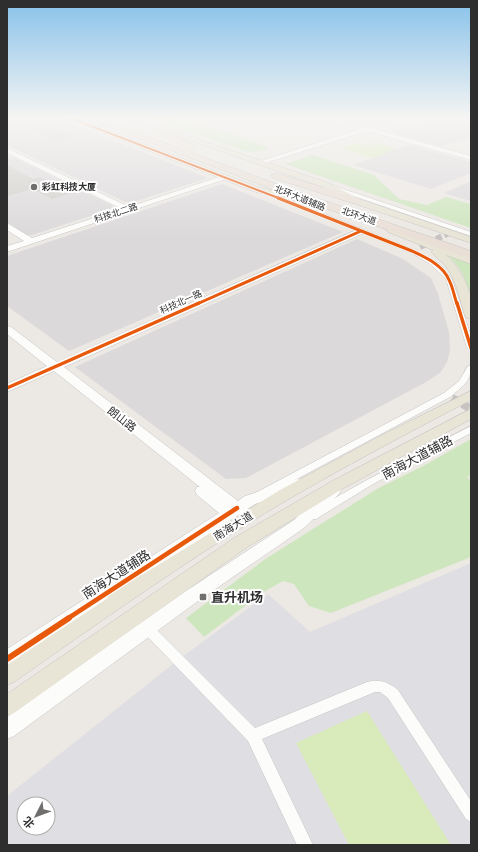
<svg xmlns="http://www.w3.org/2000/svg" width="478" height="852" font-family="'Nunito Sans','Noto Sans SC',sans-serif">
  <rect width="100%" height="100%" fill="#ece8e4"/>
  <path fill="#dcd9db" d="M7 118H60L95 133 208 178 130 203 123 201 7 145Z
    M456 118H471V138L440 146 394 133 395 130Z
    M409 145 471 162V173L431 189 353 165Z
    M7 158H15L113 206 112 209 32 235H27L7 222Z
    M471 181V201L444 193Z
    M222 184 343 232 69 351 7 306V256Z
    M357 239 403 259 431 278 438 294 449 332 450 351 447 362 441 372 428 381 246 478 226 479 75 367Z"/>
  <path fill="#dfdee2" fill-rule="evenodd" d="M471 563V845H7V796L178 660 268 594 310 632ZM24 804H48V828H24Z"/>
  <path fill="#cee6be" d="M147 118H172L217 129 265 146 268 150 248 152Z
    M313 155 374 175 399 199 427 205 446 197 471 204V228L285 164Z
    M444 252 471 262V297C464 275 462 268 444 252Z
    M471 439V475L467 477 471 481V557L331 613 309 606 294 584 283 581 262 593 204 637 186 618 264 560 297 539 377 489 425 465Z"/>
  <path fill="#d9eabb" d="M357 143 368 146 377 143 397 149 372 158 341 148Z
    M367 711 451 845H349L296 743Z"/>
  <path fill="#d1cecb" d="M44 124 72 136 56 140 28 127Z
    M7 165 33 179 40 177 72 193 52 199 32 189 7 196Z"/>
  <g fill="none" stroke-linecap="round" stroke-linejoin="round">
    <path stroke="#c6c3c0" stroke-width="6" stroke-dasharray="6 3" stroke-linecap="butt" d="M420 247 453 231"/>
    <path stroke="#c6c3c0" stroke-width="8" stroke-dasharray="8 4" stroke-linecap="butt" d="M452 398 471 409"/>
    <g stroke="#c5c4c5" stroke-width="1">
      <path id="street" d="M330 186H334L471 232V236L330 188Z
        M262 189 414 250 440 264 452 279 471 336V350L467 348 446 279 430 264 410 252 260 192 259 191Z
        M468 366H471C471 382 462 387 450 397L267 495H259L258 493 259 491 444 393 459 381Z
        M471 426V433L373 484 316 519H308L307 516 308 513 367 480Z
        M147 623 151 624 255 728 367 682C379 679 388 682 398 690L471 801V822L466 819 388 698 380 692H375L262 739 313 845H297L248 741 143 632 141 628 143 624Z"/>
    </g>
    <g stroke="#c5c4c5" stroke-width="1">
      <path id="secondary" d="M323 118H331L367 127 414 118H424L421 120 374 129 471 156V160L367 131 262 164H258V162L360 129Z
        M7 148 129 207 222 176H225L229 178 7 252V246L24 241 7 230V223L32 238 122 209 7 153Z
        M361 228 365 231 364 233 64 367 238 501 245 496 297 479 302 480 304 484 302 488 255 504 13 665 7 667V649L219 513 197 495 195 491 197 487H200L54 371 7 392V384L47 366 7 334V326L11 327 57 362Z
        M334 485 339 486 341 490 339 494 304 528 198 601 14 736 7 739V717L186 591 294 520 329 486Z"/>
    </g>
    <g stroke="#c6c5c4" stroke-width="1">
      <path id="primary" d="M67 118H75L261 188 314 198 318 201 314 204 256 192 123 141Z
        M126 118H134L329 183 359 199 471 237V243L353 203 323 187Z
        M391 227 471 258V264L446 255C458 265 467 282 471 297 472 304 471 312 471 319L467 318 465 316C460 300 457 282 447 268 443 261 436 258 431 252L433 250 388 232 386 230Z
        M471 391V400C402 436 334 472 267 512 180 565 97 624 14 682L7 685V665L108 598 107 596C110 589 126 567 134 567 134 567 140 569 140 569L142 575 280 490 386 433Z
        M471 409V419L344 488 246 548 14 713 7 716V694L234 538 334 480Z"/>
    </g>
    <g stroke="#c6c5c4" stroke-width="1">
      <path id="highway" d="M87 118H97L290 189 471 251V259L282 193Z
        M153 126H159L196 147 192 150 189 149 153 130Z
        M276 173 360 199 361 201 360 203H352L273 178 271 176Z"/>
    </g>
    <use href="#street" fill="#fcfcfb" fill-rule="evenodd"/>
    <use href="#secondary" fill="#fcfcfb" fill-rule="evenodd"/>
    <use href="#primary" fill="#e8e4d6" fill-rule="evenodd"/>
    <use href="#highway" fill="#eadfd6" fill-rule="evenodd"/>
    <g stroke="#fff" stroke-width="3.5">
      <path id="cycleway-far4" d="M70 118 281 199"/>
    </g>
    <g stroke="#fff" stroke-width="4.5">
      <path id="cycleway-far3" d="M278 198 412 251C425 257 443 265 449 280 453 287 454 296 457 304
        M197 304 361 231"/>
    </g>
    <g stroke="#fff" stroke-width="5.5">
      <path id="cycleway-far2" d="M457 303 471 348
        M7 388 199 303"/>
    </g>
    <g stroke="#fff" stroke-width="7">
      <path id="cycleway-far1" d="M67 619 237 508"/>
    </g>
    <g stroke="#fff" stroke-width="8">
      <path id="cycleway" d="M7 659 69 618"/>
    </g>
    <use href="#cycleway-far4" stroke="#e8590c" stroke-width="2"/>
    <use href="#cycleway-far3" stroke="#e8590c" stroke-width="3"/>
    <use href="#cycleway-far2" stroke="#e8590c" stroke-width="3.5"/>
    <use href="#cycleway-far1" stroke="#e8590c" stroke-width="4.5"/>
    <use href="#cycleway" stroke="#e8590c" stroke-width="6"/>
  </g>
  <linearGradient id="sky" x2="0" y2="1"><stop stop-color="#88c2ea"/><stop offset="0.5" stop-color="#f6f5f3"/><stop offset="1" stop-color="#f6f5f3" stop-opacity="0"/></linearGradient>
  <rect width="478" height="237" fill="url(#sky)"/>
  <g fill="#706f6e" stroke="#fff" stroke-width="1.5">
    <circle cx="34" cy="187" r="4"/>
    <rect x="199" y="593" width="8" height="8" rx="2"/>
  </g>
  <g text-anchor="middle" stroke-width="4" stroke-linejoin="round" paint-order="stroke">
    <g font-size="9" font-weight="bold" fill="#2e2e2e" stroke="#fff" text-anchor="start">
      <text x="42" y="190">彩虹科技大厦</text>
    </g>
    <g font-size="9" fill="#2e2e2e" stroke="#fff">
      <text transform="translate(300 198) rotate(22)" y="3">北环大道辅路</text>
      <text transform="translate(116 213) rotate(-18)" y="3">科技北二路</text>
      <text transform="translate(359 216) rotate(19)" y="3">北环大道</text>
      <text transform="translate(181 302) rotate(-24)" y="3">科技北一路</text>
    </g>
    <g font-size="11" fill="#2e2e2e" stroke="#fff">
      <text transform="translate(122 419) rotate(38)" y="4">朗山路</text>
      <text transform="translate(233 526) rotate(-32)" y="4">南海大道</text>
    </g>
    <g font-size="13" fill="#2e2e2e" stroke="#fff">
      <text transform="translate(417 457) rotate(-28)" y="5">南海大道辅路</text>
      <text transform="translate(116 574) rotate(-33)" y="5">南海大道辅路</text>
    </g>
    <g font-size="13" font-weight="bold" fill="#2e2e2e" stroke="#fff" text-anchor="start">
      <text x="211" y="602">直升机场</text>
    </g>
  </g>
  <rect width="478" height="852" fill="none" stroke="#2e2e2e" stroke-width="16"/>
  <g transform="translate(36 816) rotate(228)"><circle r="19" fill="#ffffff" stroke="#ababab"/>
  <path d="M0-3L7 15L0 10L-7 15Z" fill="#706f6e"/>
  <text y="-6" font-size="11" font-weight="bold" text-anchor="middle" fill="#2e2e2e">北</text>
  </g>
</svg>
